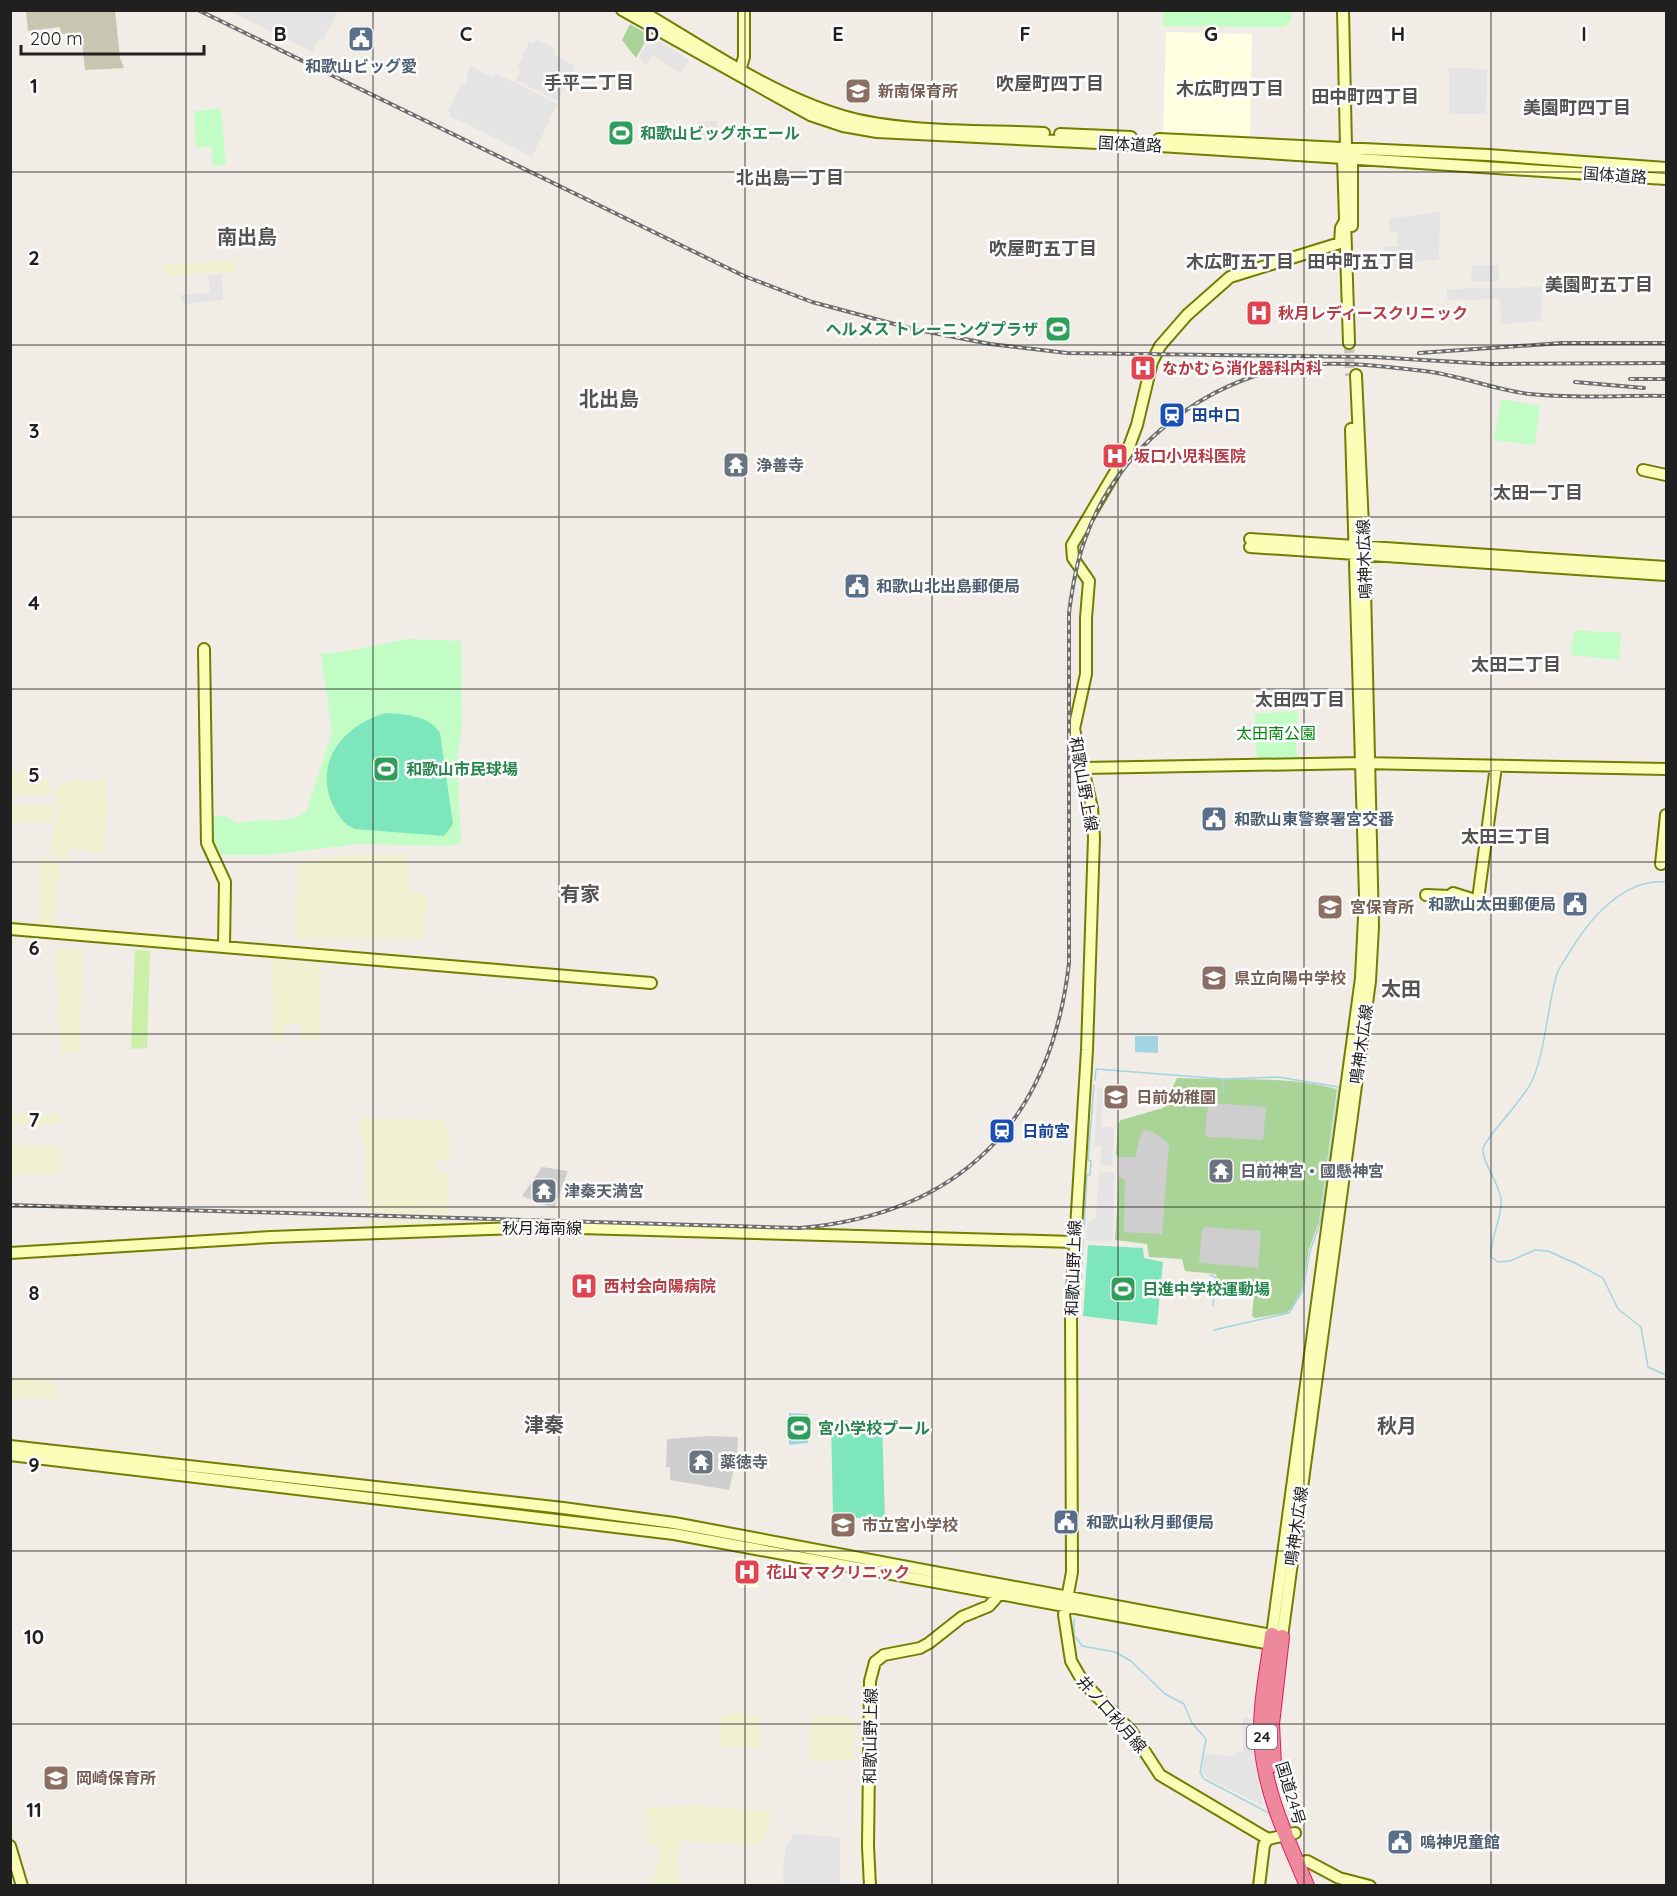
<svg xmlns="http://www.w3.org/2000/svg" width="1677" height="1896" font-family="Quicksand,'Noto Sans JP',sans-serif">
  <rect width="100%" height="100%" fill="#f1ede6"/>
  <path fill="#ffffe1" d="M1166 32 1252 34 1250 136 1163 134Z
    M755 1557 758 1587 739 1588 735 1558Z"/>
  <path fill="#cecece" d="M1335 1090 1257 1290 1150 1243 1117 1238 1120 1123 1164 1110 1169 1102Z
    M542 1167 568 1171 554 1208 522 1196Z
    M709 1436 738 1437 737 1456 729 1490 670 1480V1467H666L667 1439Z"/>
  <path fill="#c7c6b0" d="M26 11H115L120 58 124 68 85 70 81 32 61 34 60 27 28 31Z"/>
  <path fill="#eff1d0" d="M235 261 236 271 168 276 161 265Z
    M37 770 38 779 49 780 50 795 11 796V771Z
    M107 779 105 854 70 849 68 860 49 854 56 819 55 788 66 786V781Z
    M11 806H52V823H11Z
    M360 854 408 855 409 894H427L424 939 295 938 299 861Z
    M42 857 60 864 54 926 37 923Z
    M83 948 80 1052 61 1054 55 949Z
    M272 959 322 964 319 1039 301 1040 303 1024H285L283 1041 274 1042Z
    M11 1114H62V1124H11Z
    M358 1118 444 1120 449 1132 450 1160 436 1161V1174L449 1173V1215L367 1213 365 1140 358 1132Z
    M10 1146H61V1174L11 1175Z
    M369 1219 450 1220V1227L368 1228Z
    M53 1377 57 1399H11V1378Z
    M739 1712 761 1716 759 1748 719 1746 720 1716Z
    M845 1714 848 1720 856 1719 853 1760 809 1761 812 1716Z
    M691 1805 772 1811 769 1828 758 1845 682 1841 675 1861 682 1885H652L661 1847 645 1840V1809Z"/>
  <path fill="#ccefa8" d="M135 950 150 951 147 1048 131 1049Z"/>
  <path fill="#aad398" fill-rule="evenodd" d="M630 24 649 35 636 58 622 40Z
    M1177 1078C1230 1081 1285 1075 1337 1089L1319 1222 1309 1249 1302 1289 1292 1308 1286 1313 1255 1318 1252 1316 1254 1296 1250 1293 1218 1288 1216 1274 1185 1271 1182 1259 1149 1257 1147 1244 1115 1240 1119 1177 1125 1180 1124 1232 1162 1234 1169 1144 1153 1132 1144 1130 1141 1132 1135 1157H1118L1116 1154 1118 1124 1121 1120 1163 1108ZM1210 1103 1266 1107 1263 1140 1208 1137 1205 1134 1208 1104ZM1204 1227 1261 1231 1258 1268 1202 1263 1199 1261 1202 1229Z"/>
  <path fill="#c1fdc5" d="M1163 11H1291V20L1285 27 1163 26Z
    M221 109 226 164 213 166 211 146 196 147 194 111Z
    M1501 399 1540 406 1535 445 1494 440Z
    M1574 630 1621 633 1619 660 1571 655Z
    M407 639 461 641 462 726 457 756 461 842 452 846 359 844 267 855H218L212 837V816H225L238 823C261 817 287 826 306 812L332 733 321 653H336Z
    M1296 711 1298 714 1296 750 1298 757 1257 759 1255 714Z"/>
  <path fill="#7ee6bc" d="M385 713C404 714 429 715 440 733L453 824 444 836 355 829C343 825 336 812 331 801 315 758 346 725 385 713Z
    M1088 1245 1143 1248 1144 1258 1163 1262 1157 1325 1083 1316Z
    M882 1419 885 1521 833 1515 831 1421Z"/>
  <path fill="#e4e4e4" d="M229 11 338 10V11L323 40 319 38 313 52Z
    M651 36 689 60 681 73 653 56 645 65 639 57Z
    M536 39 556 49 553 55 575 66 558 101 516 80 521 70 517 68 529 42 533 44Z
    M470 66 493 77 496 73 557 104 532 157 450 116 451 113 448 111 461 83 465 85Z
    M1449 68 1487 69 1486 114H1449Z
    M717 121 718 141 699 142 698 122Z
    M1440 211 1439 260 1384 262V247L1411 245H1397V232L1390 233 1389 219Z
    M1472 265H1499V281L1471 282Z
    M222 274 223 300 184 304 179 295 210 293 208 275Z
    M1542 287 1541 321 1501 324 1500 299 1447 300V289Z
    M1098 1088 1104 1089 1101 1126 1114 1128 1112 1166 1100 1165 1101 1147 1094 1146Z
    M1099 1171 1114 1172 1113 1242 1086 1241 1087 1223 1096 1217Z
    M1243 1717 1255 1719 1257 1777 1263 1806 1206 1777 1201 1771 1205 1754 1235 1756 1237 1752H1243Z
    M794 1834 840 1837V1885H784L783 1868 786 1848Z"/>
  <path fill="#a3d4e2" d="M1135 1036H1158V1053L1135 1052Z
    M789 1413 808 1414V1443L789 1445Z"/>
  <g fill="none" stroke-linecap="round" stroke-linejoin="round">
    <path stroke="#a3d4e2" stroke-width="1.5" d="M1666 882C1624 878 1589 919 1569 953 1565 960 1558 968 1556 977 1547 1010 1546 1046 1533 1079 1525 1099 1485 1137 1483 1149 1481 1160 1499 1183 1501 1199 1503 1219 1489 1238 1491 1257L1498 1262 1510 1261 1535 1250 1548 1251 1577 1264 1603 1278 1618 1309 1641 1327 1648 1367 1666 1375
      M1095 1080 1096 1069 1224 1079 1223 1093
      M1084 1228 1087 1175H1090L1091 1161 1088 1160 1094 1085
      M1210 1275 1215 1277 1213 1306
      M1080 1299 1083 1240
      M1214 1330 1289 1313 1303 1290 1310 1251 1320 1223 1339 1087 1278 1077 1224 1079
      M1074 1619V1635L1082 1646 1115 1652 1131 1661 1165 1694 1184 1704 1192 1723 1206 1739 1200 1772 1204 1779 1269 1813"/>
    <path stroke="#c7c4be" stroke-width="10" stroke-dasharray="10 5" stroke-linecap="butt" d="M1349 343 1350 376"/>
    <g stroke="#727e00" stroke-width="14">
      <path id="secondary" d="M622 10 810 115 843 126 877 132 1160 146 1666 179
        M640 10C703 47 773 96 843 116 901 133 983 130 1044 133
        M1343 10 1346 147 1343 157 1349 343
        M739 74 744 57V10
        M1060 134 1131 137
        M1159 139 1488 155 1666 168
        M1349 152 1352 158V226
        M1643 470 1666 475
        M1250 539 1666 567
        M1250 547 1666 575
        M204 649 207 843 225 882 224 947
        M1084 768 1362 763 1666 769
        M1661 864 1666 815
        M1426 895 1450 896 1453 893 1475 900 1478 899 1496 766
        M10 929 651 983
        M10 1253 271 1237 545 1227 1074 1242
        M10 1446 563 1508 674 1523 1282 1637 1370 981 1373 926 1364 547 1356 375
        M10 1455 674 1534 1276 1645
        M1272 1635 1361 978 1365 896 1351 429
        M1295 1833 1268 1839 1160 1775 1132 1732 1083 1682 1071 1661 1064 1615 1072 1572 1071 1310 1087 1050 1094 838 1092 808 1074 729 1086 674V618L1089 581 1073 558 1072 545 1127 452 1137 425 1152 362 1160 346 1187 315 1230 277 1340 243 1341 228 1345 221
        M10 1846 22 1886
        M1298 1864 1307 1861 1339 1878 1370 1886
        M870 1886 868 1846 870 1681 875 1662 884 1655 920 1648 929 1643 962 1617 989 1606 996 1598 1001 1587
        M1259 1886 1264 1845 1268 1839"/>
    </g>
    <g stroke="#e81a63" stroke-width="16">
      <path id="highway" d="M1272 1635C1267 1672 1258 1712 1262 1750 1267 1798 1289 1842 1307 1886
        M1274 1765 1272 1724 1282 1637"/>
    </g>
    <use href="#secondary" stroke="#fbfeb7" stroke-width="10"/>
    <use href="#highway" stroke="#ee889d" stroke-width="14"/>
    <g stroke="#6e6e6e" stroke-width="4">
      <path id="rail" d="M198 10 744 276 812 302 913 329 990 344 1067 353 1373 357 1491 364 1666 363
        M1419 353 1562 343H1666
        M1630 379H1666
        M1575 382 1644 388
        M10 1205 800 1228C960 1214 1051 1122 1069 963V613C1072 589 1076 565 1084 542 1114 454 1194 387 1284 368 1328 359 1380 366 1424 371 1460 375 1494 390 1530 394 1575 399 1622 395 1666 396"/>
    </g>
    <use href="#rail" stroke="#fff" stroke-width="1.5" stroke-dasharray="4.5" stroke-linecap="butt"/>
  </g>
  <path fill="none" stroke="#202020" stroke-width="1.5" stroke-opacity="0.55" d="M186 10V1886M373 10V1886M559 10V1886M745 10V1886M932 10V1886M1118 10V1886M1304 10V1886M1491 10V1886M10 172H1666M10 345H1666M10 517H1666M10 689H1666M10 862H1666M10 1034H1666M10 1207H1666M10 1379H1666M10 1551H1666M10 1724H1666"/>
  <defs>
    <g id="civic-square" transform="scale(1.35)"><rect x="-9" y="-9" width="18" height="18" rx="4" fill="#5c6f8a" stroke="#fff"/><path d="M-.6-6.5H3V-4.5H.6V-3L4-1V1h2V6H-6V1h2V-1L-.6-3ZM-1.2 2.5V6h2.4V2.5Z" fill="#fff"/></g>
    <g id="school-square" transform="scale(1.35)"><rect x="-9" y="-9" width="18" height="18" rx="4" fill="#8d6e63" stroke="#fff"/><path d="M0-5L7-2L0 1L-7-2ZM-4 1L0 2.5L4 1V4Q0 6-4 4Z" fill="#fff"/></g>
    <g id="stadium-square" transform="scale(1.35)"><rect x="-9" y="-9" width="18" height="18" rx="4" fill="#2e9e5b" stroke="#fff"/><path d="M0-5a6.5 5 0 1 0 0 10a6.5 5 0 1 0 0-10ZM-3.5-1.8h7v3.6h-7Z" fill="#fff"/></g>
    <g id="hospital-square" transform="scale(1.35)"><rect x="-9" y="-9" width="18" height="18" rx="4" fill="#e0444e" stroke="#fff"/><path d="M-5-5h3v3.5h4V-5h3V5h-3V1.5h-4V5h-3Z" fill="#fff"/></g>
    <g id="station-square" transform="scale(1.35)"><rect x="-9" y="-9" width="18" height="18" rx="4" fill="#1a4fb4" stroke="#fff"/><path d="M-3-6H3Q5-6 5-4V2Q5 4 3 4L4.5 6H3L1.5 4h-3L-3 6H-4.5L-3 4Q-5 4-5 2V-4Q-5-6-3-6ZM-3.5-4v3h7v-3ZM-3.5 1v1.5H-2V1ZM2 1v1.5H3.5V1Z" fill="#fff"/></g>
    <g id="temple-square" transform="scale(1.35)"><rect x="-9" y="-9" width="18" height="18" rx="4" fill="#6b7280" stroke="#fff"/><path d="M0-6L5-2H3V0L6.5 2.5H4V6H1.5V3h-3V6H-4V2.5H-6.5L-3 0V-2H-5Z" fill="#fff"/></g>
  </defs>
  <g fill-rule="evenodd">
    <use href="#civic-square" x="361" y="39"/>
    <use href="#school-square" x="858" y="91"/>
    <use href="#stadium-square" x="621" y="133"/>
    <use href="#hospital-square" x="1259" y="313"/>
    <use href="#stadium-square" x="1058" y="329"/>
    <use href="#hospital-square" x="1143" y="368"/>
    <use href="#station-square" x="1172" y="415"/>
    <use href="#hospital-square" x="1115" y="456"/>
    <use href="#temple-square" x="736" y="465"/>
    <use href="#civic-square" x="857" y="586"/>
    <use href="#stadium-square" x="386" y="769"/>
    <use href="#civic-square" x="1214" y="819"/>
    <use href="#civic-square" x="1575" y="904"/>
    <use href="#school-square" x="1330" y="907"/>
    <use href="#school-square" x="1214" y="978"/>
    <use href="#school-square" x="1116" y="1097"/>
    <use href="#station-square" x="1002" y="1131"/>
    <use href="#temple-square" x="1221" y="1171"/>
    <use href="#temple-square" x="544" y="1191"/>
    <use href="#hospital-square" x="584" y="1286"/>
    <use href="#stadium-square" x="1123" y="1289"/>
    <use href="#stadium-square" x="799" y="1428"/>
    <use href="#temple-square" x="701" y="1462"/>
    <use href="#civic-square" x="1066" y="1522"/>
    <use href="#school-square" x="843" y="1525"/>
    <use href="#hospital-square" x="747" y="1572"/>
    <use href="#school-square" x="56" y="1778"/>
    <use href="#civic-square" x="1400" y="1842"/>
  </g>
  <g text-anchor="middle" stroke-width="5" stroke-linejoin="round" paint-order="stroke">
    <rect fill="#fff" stroke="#636363" stroke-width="1.5" x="1247" y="1725" width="30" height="24" rx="4.5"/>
    <g font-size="15" font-weight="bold" fill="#202020">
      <text x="1262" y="1742">24</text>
    </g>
    <g font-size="16" font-weight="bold" fill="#4e5e75" stroke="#fff" text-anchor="start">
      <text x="361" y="72" text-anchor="middle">和歌山ビッグ愛</text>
      <text x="876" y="592">和歌山北出島郵便局</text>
      <text x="1234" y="825">和歌山東警察署宮交番</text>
      <text x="1556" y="910" text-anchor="end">和歌山太田郵便局</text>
      <text x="1086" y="1528">和歌山秋月郵便局</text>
      <text x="1420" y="1848">嗚神児童館</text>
    </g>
    <g font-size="16" font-weight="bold" fill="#785e54" stroke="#fff" text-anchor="start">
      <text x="878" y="97">新南保育所</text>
      <text x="1350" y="913">宮保育所</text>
      <text x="1234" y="984">県立向陽中学校</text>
      <text x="1136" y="1103">日前幼稚園</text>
      <text x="862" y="1531">市立宮小学校</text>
      <text x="76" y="1784">岡崎保育所</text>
    </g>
    <g font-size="16" font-weight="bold" fill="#27864d" stroke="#fff" text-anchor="start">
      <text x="640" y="139">和歌山ビッグホエール</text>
      <text x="1038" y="335" text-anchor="end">ヘルメス トレーニングプラザ</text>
      <text x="406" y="775">和歌山市民球場</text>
      <text x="1142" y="1295">日進中学校運動場</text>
      <text x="818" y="1434">宮小学校プール</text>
    </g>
    <g font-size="16" fill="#202020" stroke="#fff">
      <text transform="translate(1130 144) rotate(3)" y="6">国体道路</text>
      <text transform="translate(1615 175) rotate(4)" y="6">国体道路</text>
      <text transform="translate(1364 559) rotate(-92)" y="6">鳴神木広線</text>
      <text transform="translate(1084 784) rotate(80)" y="6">和歌山野上線</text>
      <text transform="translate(1361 1044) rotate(-82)" y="6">鳴神木広線</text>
      <text x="542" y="1234">秋月海南線</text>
      <text transform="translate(1073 1268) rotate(-88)" y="6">和歌山野上線</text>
      <text transform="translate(1296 1526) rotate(-82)" y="6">鳴神木広線</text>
      <text transform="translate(1112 1714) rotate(49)" y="6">井ノ口秋月線</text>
      <text transform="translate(870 1736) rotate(-89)" y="6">和歌山野上線</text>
      <text transform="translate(1291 1793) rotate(73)" y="6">国道24号</text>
    </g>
    <g font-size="16" font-weight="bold" fill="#be3a42" stroke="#fff" text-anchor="start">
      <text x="1278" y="319">秋月レディースクリニック</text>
      <text x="1162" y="374">なかむら消化器科内科</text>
      <text x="1134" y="462">坂口小児科医院</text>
      <text x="604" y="1292">西村会向陽病院</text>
      <text x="766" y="1578">花山ママクリニック</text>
    </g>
    <g font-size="16" font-weight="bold" fill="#164399" stroke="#fff" text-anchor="start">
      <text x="1192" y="421">田中口</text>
      <text x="1022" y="1137">日前宮</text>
    </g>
    <g font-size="16" font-weight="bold" fill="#5b616d" stroke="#fff" text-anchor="start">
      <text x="756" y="471">浄善寺</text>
      <text x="1240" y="1177">日前神宮・國懸神宮</text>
      <text x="564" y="1197">津秦天満宮</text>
      <text x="720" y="1468">薬徳寺</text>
    </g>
    <g font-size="16" fill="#03890d" stroke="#fff">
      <text x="1276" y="739">太田南公園</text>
    </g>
    <g font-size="18" font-weight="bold" fill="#535353" stroke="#fff">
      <text x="589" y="89">手平二丁目</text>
      <text x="1050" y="90">吹屋町四丁目</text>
      <text x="1230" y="95">木広町四丁目</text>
      <text x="1365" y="103">田中町四丁目</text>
      <text x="1577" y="114">美園町四丁目</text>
      <text x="790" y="184">北出島一丁目</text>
      <text x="1043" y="255">吹屋町五丁目</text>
      <text x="1240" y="268">木広町五丁目</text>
      <text x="1361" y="268">田中町五丁目</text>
      <text x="1599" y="291">美園町五丁目</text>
      <text x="1538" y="499">太田一丁目</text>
      <text x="1516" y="671">太田二丁目</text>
      <text x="1300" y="706">太田四丁目</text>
      <text x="1506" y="843">太田三丁目</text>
    </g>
    <g font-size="20" font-weight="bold" fill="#535353" stroke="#fff">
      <text x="247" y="244">南出島</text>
      <text x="609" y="406">北出島</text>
      <text x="580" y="901">有家</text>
      <text x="1401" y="996">太田</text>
      <text x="544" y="1432">津秦</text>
      <text x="1397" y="1433">秋月</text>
    </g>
  </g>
  <g font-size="20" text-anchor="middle" font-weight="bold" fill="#202020" stroke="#fff" stroke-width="5" stroke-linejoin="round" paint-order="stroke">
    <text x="280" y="41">B</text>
    <text x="466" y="41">C</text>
    <text x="652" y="41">D</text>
    <text x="838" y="41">E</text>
    <text x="1025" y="41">F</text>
    <text x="1211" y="41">G</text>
    <text x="1398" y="41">H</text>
    <text x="1584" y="41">I</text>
    <text x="34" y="93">1</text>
    <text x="34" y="265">2</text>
    <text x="34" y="438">3</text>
    <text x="34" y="610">4</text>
    <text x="34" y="782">5</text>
    <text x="34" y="955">6</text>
    <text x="34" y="1127">7</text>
    <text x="34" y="1300">8</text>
    <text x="34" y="1472">9</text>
    <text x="34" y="1644">10</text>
    <text x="34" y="1817">11</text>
  </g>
  <rect width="1677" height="1896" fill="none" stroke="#202020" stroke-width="24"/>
  <path d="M21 45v9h183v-9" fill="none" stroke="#202020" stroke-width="3"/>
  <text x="30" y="45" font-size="18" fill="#202020" stroke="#ffffff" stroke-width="4.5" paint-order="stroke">200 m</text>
</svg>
